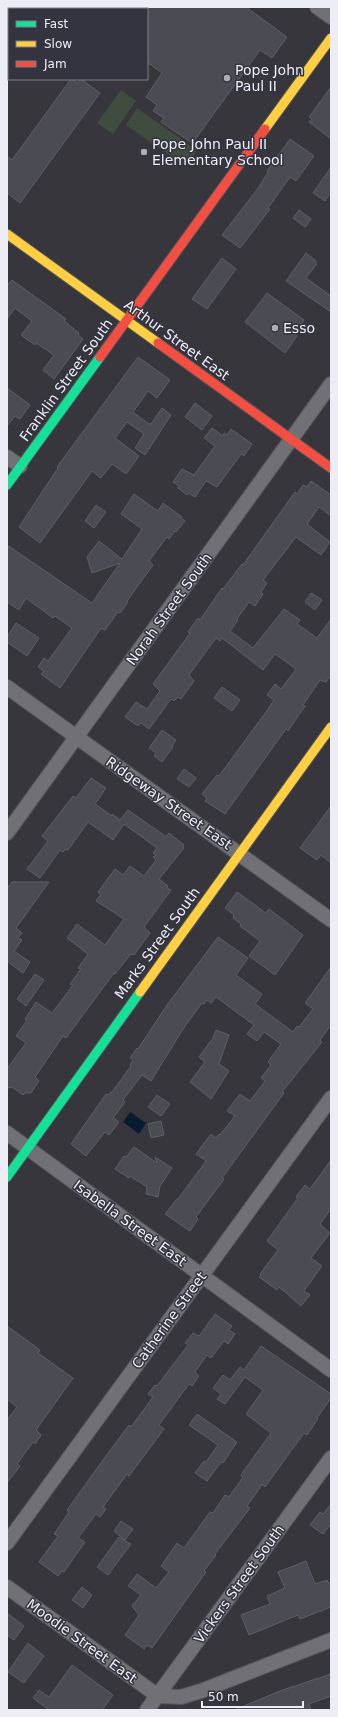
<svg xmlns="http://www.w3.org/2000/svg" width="338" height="1717" font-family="'DejaVu Sans',sans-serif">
  <rect width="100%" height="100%" fill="#36363c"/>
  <path fill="#3f4c3f" d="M121 90 136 101 113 134 97 123Z
    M137 108 197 150 186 167 126 125Z"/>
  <path fill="#061d30" d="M130 1112 146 1123 139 1134 123 1122Z"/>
  <path fill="#4b4b54" stroke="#5e5e63" d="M147 7H246L287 37 272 58 260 50 194 141H189L161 122 164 118 153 111 157 105 146 97 162 73 147 62Z
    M71 79 78 83 81 79 100 93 20 203 7 193V156L12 160Z
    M331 87V139L309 122 312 119 309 117Z
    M290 139 314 156 296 181 290 177 268 208 270 209 240 248 222 235 259 187 268 172 267 171Z
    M331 167V192L325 201 313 193Z
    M299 210 311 219 305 227 293 218Z
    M306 253 316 261V265L306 278 331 296V312L286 281Z
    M222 258 236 269 207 309 192 299Z
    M12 280 66 319 64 321 79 333 78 335 83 339 54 379 43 370 54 355 36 343 35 345 21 335 32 321 15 308 7 319V286Z
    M267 293 304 320 294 333 297 336 285 353 245 322Z
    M138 357 170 380 157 398 148 391 133 412 149 424H151L162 408 171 415 145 455 135 448 144 434 127 422 115 438 139 456 126 474 112 464 101 478 92 471 40 543 19 527 50 480 58 468 57 467Z
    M7 388 30 405 20 419 15 416 7 426Z
    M195 403 212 416 202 430 185 417Z
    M212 428 223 436 224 433 227 435 231 429 252 444 244 456 241 454 217 487 206 481 195 497 188 493 187 495 178 488 179 486 173 482 182 469 194 475 215 446 204 438Z
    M311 481 331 495V516L319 507 307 524 330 542 321 555 296 537 263 580 267 583 261 592 263 594 255 606 249 602 237 619 238 620 230 631 253 648 284 609 300 620 297 624 317 638 331 619V675L326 682 320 680 303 705 305 706 288 731 286 729 225 814 205 801 207 798 202 794 217 775 219 776 266 712 274 700 267 695 275 684 281 689 296 669 275 654 263 670 222 638 220 641 216 638 189 675 194 681 181 699 178 697 174 701 171 699 149 729 141 723 138 726 125 717 136 702 147 709 160 691 153 684 190 633 188 632 198 618 200 620 222 588 223 589 242 564 243 565 295 492 297 494 303 485 307 487Z
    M134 494 158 511 163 503 182 517 181 518 185 521 176 532 175 531 169 539 167 537 163 542 149 561 153 565 127 601 128 602 120 613 118 612 105 630 101 628 60 688 41 674 44 671 38 667 44 658 48 661 72 628 55 616 53 618 26 598 19 610 7 602V545L92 603 120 563 92 573 87 557 99 541 122 559 142 529 121 514Z
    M96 505 106 512 94 528 85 521Z
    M311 593 322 600 315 610 305 602Z
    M16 623 39 638 27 656 7 642V637Z
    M222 687 240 700 232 711 214 698Z
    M162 730 176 740 172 746 173 747 162 762 154 756 156 753 149 748Z
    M184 769 196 778 189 787 177 779Z
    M91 778 106 788 95 804 112 816V814L120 820 128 810 165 836H167L169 833 184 845 183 847 184 848 159 879 168 886 167 888 171 890 144 927 150 933 134 955 132 954 130 955 115 974 114 973 66 1038 63 1036 35 1077 39 1081 31 1093H25L23 1095 12 1087 7 1088V1069L26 1043 16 1036 27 1020 25 1019 36 1002 52 1013 73 985 70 984 81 969 78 968 88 954 67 938 77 924 105 945 124 919 96 901 101 894 98 892 115 869 123 875 130 866 144 876 156 860 153 857 156 855 153 853 157 848 124 824 113 840 88 822 68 850 66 849 63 852 60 850 40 878 27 869 48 841 42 836 73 796 76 798Z
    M331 806V863L321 855 317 860 300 848Z
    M12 882H49L16 928 22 933 18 938 22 940 14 951 30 962 23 973 7 961V888Z
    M237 892 266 913 269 909 303 935 275 975 249 956 260 941 240 926 241 924 233 918 234 915 225 908Z
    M218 937 248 958 236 975 262 994 255 1004 293 1032 297 1026 299 1027 313 1009 305 1003 331 967V1025L320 1040 322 1042 282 1092 284 1093 222 1178 224 1179 196 1217 198 1219 190 1231 165 1214 177 1199H178L206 1161 196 1154 211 1134 216 1138 219 1134 220 1135 235 1116 227 1111 240 1094 250 1101 265 1081 261 1078 271 1065 268 1062 281 1044 264 1032 257 1041 247 1034 254 1025 216 997 211 1003 207 1000 204 1004 202 1003 183 1029 151 1081 142 1075 123 1100 125 1102 113 1118 119 1122 109 1135 105 1132 86 1156 71 1144 106 1094 108 1095 112 1092 131 1066 130 1065 133 1060 130 1058 137 1048 138 1049 167 1005Z
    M35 974 44 980 26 1006 17 999Z
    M216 1030 229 1035 219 1064 229 1071 211 1099 190 1082 205 1062 199 1057 213 1038Z
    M157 1095 170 1104 161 1116 148 1107Z
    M161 1121 164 1135 151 1138 148 1124Z
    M134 1147 157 1163 155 1157 172 1168 160 1186 158 1197 146 1194 147 1187 130 1176 129 1178 115 1169 124 1156 126 1157Z
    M331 1160V1209L320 1224 330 1233 311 1258 322 1266 304 1291 310 1295 301 1306 279 1287 277 1290 259 1277 261 1275 260 1274 278 1250 267 1241 298 1198 296 1197 305 1185 310 1189Z
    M215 1314 232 1326 229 1330 235 1334 228 1344 224 1341 211 1358 207 1355 195 1372 199 1376 192 1386 189 1384 159 1425 164 1429 129 1476 127 1474 103 1507 106 1509 100 1517 96 1514 78 1538 85 1542 64 1572 62 1571 58 1576 39 1562 58 1536 54 1534 69 1512 67 1510 111 1449 129 1425 131 1427 153 1397 148 1394 155 1385 157 1386 188 1345 185 1343 193 1333 199 1336Z
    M7 1326 40 1350 38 1353 73 1378 36 1430 41 1435 35 1444 33 1442 17 1464 20 1466 7 1483V1420L17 1407 7 1399Z
    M261 1346 331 1394V1398L317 1418 318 1419 307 1435 304 1433 265 1487 262 1484 259 1489 247 1506 250 1508 215 1554 216 1555 204 1571 206 1572 152 1648 147 1645 144 1649 125 1635 139 1615 132 1606 141 1595 128 1586 137 1574 156 1588 169 1572 161 1566 177 1543 184 1548 210 1512 213 1513 225 1495 229 1497 243 1477 241 1476 243 1472 271 1433 246 1414 263 1390 245 1377 225 1404 217 1399 221 1394 213 1388 223 1375 230 1380 240 1367 244 1370Z
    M197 1414 237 1442 223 1463 221 1462 207 1481 195 1473 204 1461 206 1462 218 1445 189 1425Z
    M331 1504V1524L323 1534 310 1525 320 1512 323 1514Z
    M121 1521 133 1529 125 1540 114 1531Z
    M119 1537 131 1544 108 1575 97 1567Z
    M306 1561 315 1584 327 1580 328 1583 331 1582V1607L300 1619 298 1615 249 1635 241 1615 270 1604 267 1596 285 1588 278 1572Z
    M82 1587 92 1595 83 1608 72 1600Z
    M7 1613 24 1626 14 1640 7 1635Z
    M28 1643 44 1656 24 1683 8 1672Z
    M72 1665 113 1695 102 1710H49L33 1698 39 1690 49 1697Z
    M331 1674V1696L309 1704 311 1710H234L280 1691Z"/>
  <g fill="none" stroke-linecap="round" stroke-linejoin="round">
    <g stroke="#54545a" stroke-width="16">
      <path id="street" d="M317 7 331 17
        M7 10 9 11
        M7 457 20 466
        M7 687 331 920
        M7 833 331 384
        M7 1133 331 1370
        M7 1543 331 1098
        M7 1587 158 1696
        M158 1696 181 1697 201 1691 331 1640
        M147 1710 331 1458"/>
    </g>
    <g stroke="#54545a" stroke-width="11">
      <path id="fast" d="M7 485 100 357
        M7 1177 140 992"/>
    </g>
    <g stroke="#54545a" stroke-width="11">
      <path id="slow" d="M265 129 331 38
        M7 234 158 343
        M140 992 331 727"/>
    </g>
    <g stroke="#54545a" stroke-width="11">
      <path id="jam" d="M158 343 331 468
        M100 357 265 129"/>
    </g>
    <use href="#street" stroke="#717175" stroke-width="14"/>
    <use href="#fast" stroke="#16e098" stroke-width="9"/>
    <use href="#slow" stroke="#ffcf43" stroke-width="9"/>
    <use href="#jam" stroke="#f24e42" stroke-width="9"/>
  </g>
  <g fill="#adaeb4" stroke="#33343f" stroke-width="1.5">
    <circle cx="227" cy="78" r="4"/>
    <circle cx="144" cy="152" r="4"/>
    <circle cx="275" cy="328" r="4"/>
  </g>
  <g text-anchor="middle" stroke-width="3" stroke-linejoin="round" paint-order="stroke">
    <g font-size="14" fill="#edeef5" stroke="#33343f" text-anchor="start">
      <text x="235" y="75">Pope John<tspan x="235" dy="16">Paul II</tspan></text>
      <text x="152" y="149">Pope John Paul II<tspan x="152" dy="16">Elementary School</tspan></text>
      <text x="283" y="333">Esso</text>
    </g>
    <g font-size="14" fill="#edeef5" stroke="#33343f">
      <text transform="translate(177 340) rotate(36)" y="5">Arthur Street East</text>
      <text transform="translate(66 380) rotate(-54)" y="5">Franklin Street South</text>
      <text transform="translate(169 609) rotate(-54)" y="5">Norah Street South</text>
      <text transform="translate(169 803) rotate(35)" y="5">Ridgeway Street East</text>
      <text transform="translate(157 943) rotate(-54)" y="5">Marks Street South</text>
      <text transform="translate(130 1223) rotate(36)" y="5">Isabella Street East</text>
      <text transform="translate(169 1320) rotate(-54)" y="5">Catherine Street</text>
      <text transform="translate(239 1584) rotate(-54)" y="5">Vickers Street South</text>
      <text transform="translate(82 1641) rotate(36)" y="5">Moodie Street East</text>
    </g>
  </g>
  <rect width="338" height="1717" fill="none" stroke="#edeef5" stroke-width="16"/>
  <rect x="8" y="8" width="140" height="72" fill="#33343f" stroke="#7d7e88"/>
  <rect x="16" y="21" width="20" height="6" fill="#16e098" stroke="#7d7e88"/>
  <text x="44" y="28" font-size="12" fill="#edeef5">Fast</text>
  <rect x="16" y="41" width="20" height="6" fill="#ffcf43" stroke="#7d7e88"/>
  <text x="44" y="48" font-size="12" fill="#edeef5">Slow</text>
  <rect x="16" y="61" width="20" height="6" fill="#f24e42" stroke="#7d7e88"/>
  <text x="44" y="68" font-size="12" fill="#edeef5">Jam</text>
  <path d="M202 1701v6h101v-6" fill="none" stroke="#edeef5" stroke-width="2"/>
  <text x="208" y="1701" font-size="12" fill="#edeef5" stroke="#33343f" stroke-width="3" paint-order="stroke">50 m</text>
</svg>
